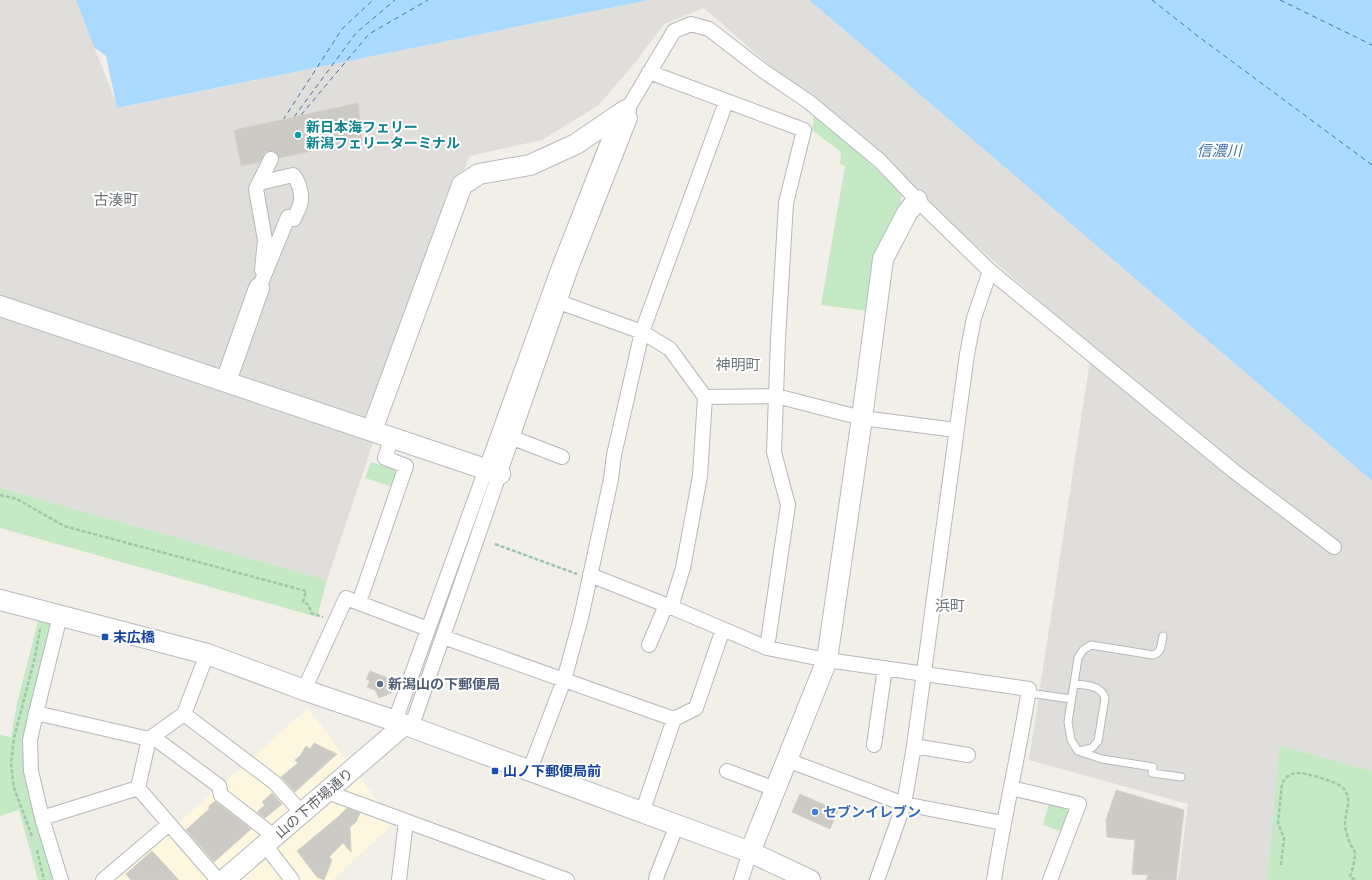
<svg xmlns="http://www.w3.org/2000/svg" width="1372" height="880" font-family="Commissioner,'Noto Sans JP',sans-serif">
  <rect width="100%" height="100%" fill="#f1efe8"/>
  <path fill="#fef7e0" d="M308 708 394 823 333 880H114Z"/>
  <path fill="#e0deda" d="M0 0H76L118 108 649 0H809L1372 481V771L1279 745 1267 880H1178L1188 804 1029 760 1092 347 704 8 664 24 638 59 599 105 542 140 469 156 327 580 0 488Z"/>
  <path fill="#c5e8c5" d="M814 116 840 136 865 159 897 189 901 196 900 206 879 255 870 311 821 305 845 166 840 164 841 152 812 130Z
    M371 462 394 469 397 475 393 487 365 478Z
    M0 488 327 580 317 617 0 528Z
    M41 610 60 616 30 740 61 880H38L19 810 0 816V735L11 737 17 703Z
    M1279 745 1372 771V880H1267Z
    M1049 804 1066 808 1069 814 1062 832 1043 825Z"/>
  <path fill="#aadaff" d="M76 0H649L117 108 106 56 94 47Z
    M809 0H1372V481Z"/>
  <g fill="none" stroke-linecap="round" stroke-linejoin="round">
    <path stroke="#4174aa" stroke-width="1" stroke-dasharray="5 4" stroke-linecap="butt" d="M1152 0 1199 37 1372 165
      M1280 0 1372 45
      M301 115 369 34 428 0
      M294 117 356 33 395 0
      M283 120 342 29 373 0"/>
  </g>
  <path fill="#cccac5" stroke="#d6d1c6" d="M358 103 362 140 279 158 275 152 270 151 266 152 260 162 241 166 234 130Z
    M370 671 395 681 391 693 379 698 375 690 367 687 370 681 366 679Z
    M314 743 337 754 295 792 281 777 298 763 295 760 300 756 306 746 310 749Z
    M1116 790 1184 810 1176 880H1146L1148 875 1132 874 1135 840 1107 837 1106 820Z
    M272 793 282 804 265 818 257 812 265 805 262 802Z
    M800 794 838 811 830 829 792 812Z
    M215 801 251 829 214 862 186 830 209 809V806Z
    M347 808 360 813 356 822 350 827 351 852 343 843 329 857 332 860 324 880 317 877 297 851 338 817Z
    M152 851 179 880H131L126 874Z"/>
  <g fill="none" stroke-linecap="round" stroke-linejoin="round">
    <g stroke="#b5b8bc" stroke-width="9">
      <path id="lane" d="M1163 636C1161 644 1162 653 1153 655L1091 645 1083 650 1078 658 1068 722 1071 740 1078 751 1102 759 1153 767 1152 773 1181 777
        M1074 684C1085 685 1101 685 1105 698L1098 741 1092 748 1079 751
        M1029 693 1071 699"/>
    </g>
    <g stroke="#b5b8bc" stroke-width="16">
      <path id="street" d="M649 72 804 130 786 203 778 339 774 452 788 505 767 648
        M259 183 293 175C298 179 302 194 301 200 301 206 296 213 294 219L288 217 259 288
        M262 270 265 240 256 189 271 159
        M559 302 642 332 670 349 705 397 700 476 683 568 671 607
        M705 397 776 396 862 418 956 430
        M513 438 562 457
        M590 575 671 607 767 648 827 660 1029 689C1019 753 1004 816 994 880
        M362 594 406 466 385 458 392 437
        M60 616 36 713 30 740 31 771 42 818 61 880
        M443 637 674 719
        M649 645 666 605
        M207 654 184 714 149 739 138 788 218 880
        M304 690 346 598 428 629
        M36 713 149 739
        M184 714 275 783 302 813
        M395 721 559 267 608 142 674 31 691 24 709 29 762 70 809 102 880 161 917 200 990 271 1235 472 1334 547
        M411 728 571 268 630 118
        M153 737 219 786 221 795 275 837
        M874 745 885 668
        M914 746 968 755
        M787 760 904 804 1003 823
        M727 771 775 789
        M529 772 564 680 581 618 611 479 614 455 642 332 726 102
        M1011 788 1079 804 1050 880
        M327 792 406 821 399 880
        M642 813 674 719 696 708 723 629
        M42 818 138 788
        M406 821 567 880
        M265 845 292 880
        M103 880 169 824
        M656 880 657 875 677 825
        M741 880 750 852
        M877 880 904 804 914 746 967 354 974 318 990 271"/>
    </g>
    <g stroke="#b6babf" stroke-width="22">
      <path id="secondary" d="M0 306 500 474
        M226 381 259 288
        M372 430 462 185 479 174 530 165 576 144 611 120 626 110
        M0 600 207 654 304 690 395 721 750 852 810 880
        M750 852 827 660 862 418 883 259 907 213 917 200
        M224 880 404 725"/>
    </g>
    <path stroke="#9cc7a9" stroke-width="2.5" stroke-dasharray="4 2" stroke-linecap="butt" d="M0 495 17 499 64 526 306 591 303 602 309 605 311 613 323 617
      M495 544 577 574
      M32 836 14 788 11 764 14 738 35 657 40 629
      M37 850 44 880
      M1281 865 1284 838 1278 823 1282 784C1284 778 1289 774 1296 773 1305 772 1339 782 1344 789 1352 800 1346 810 1345 822 1345 829 1347 836 1350 843 1351 846 1354 849 1355 853 1355 862 1352 870 1350 877L1356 880"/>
    <use href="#lane" stroke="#fff" stroke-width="7"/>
    <use href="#street" stroke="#fff" stroke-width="14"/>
    <use href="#secondary" stroke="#fff" stroke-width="20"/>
  </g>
  <circle fill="#0f9aa8" stroke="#fff" stroke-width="1.5" cx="298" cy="135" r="4"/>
  <g fill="#1a4fb4" stroke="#fff" stroke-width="1.5">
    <rect x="101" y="633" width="8" height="8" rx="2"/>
    <rect x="491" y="767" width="8" height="8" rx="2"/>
  </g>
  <circle fill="#5c6f8a" stroke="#fff" stroke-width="1.5" cx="380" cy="684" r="4"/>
  <circle fill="#3f7fe0" stroke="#fff" stroke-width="1.5" cx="815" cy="812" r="4"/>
  <g text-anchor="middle" stroke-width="4" stroke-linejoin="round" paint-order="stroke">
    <g font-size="14" font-weight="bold" fill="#0d838f" stroke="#fff" text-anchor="start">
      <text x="306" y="132">新日本海フェリー<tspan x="306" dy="16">新潟フェリーターミナル</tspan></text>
    </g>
    <g font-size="14" font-weight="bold" fill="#164399" stroke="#fff" text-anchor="start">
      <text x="113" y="642">末広橋</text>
      <text x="503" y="776">山ノ下郵便局前</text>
    </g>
    <g font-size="14" font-weight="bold" fill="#4e5e75" stroke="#fff" text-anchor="start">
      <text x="388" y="689">新潟山の下郵便局</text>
    </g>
    <g font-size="14" fill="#5f6368" stroke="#fff">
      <text transform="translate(314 803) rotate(-41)" y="5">山の下市場通り</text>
    </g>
    <g font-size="14" font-weight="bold" fill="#366cbe" stroke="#fff" text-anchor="start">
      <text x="823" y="817">セブンイレブン</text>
    </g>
    <g font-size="15" font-style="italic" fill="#4174aa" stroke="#fff">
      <text x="1219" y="156">信濃川</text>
    </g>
    <g font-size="15" fill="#70757a" stroke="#fff">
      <text x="116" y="205">古湊町</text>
      <text x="738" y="370">神明町</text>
      <text x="950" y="611">浜町</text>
    </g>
  </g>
</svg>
